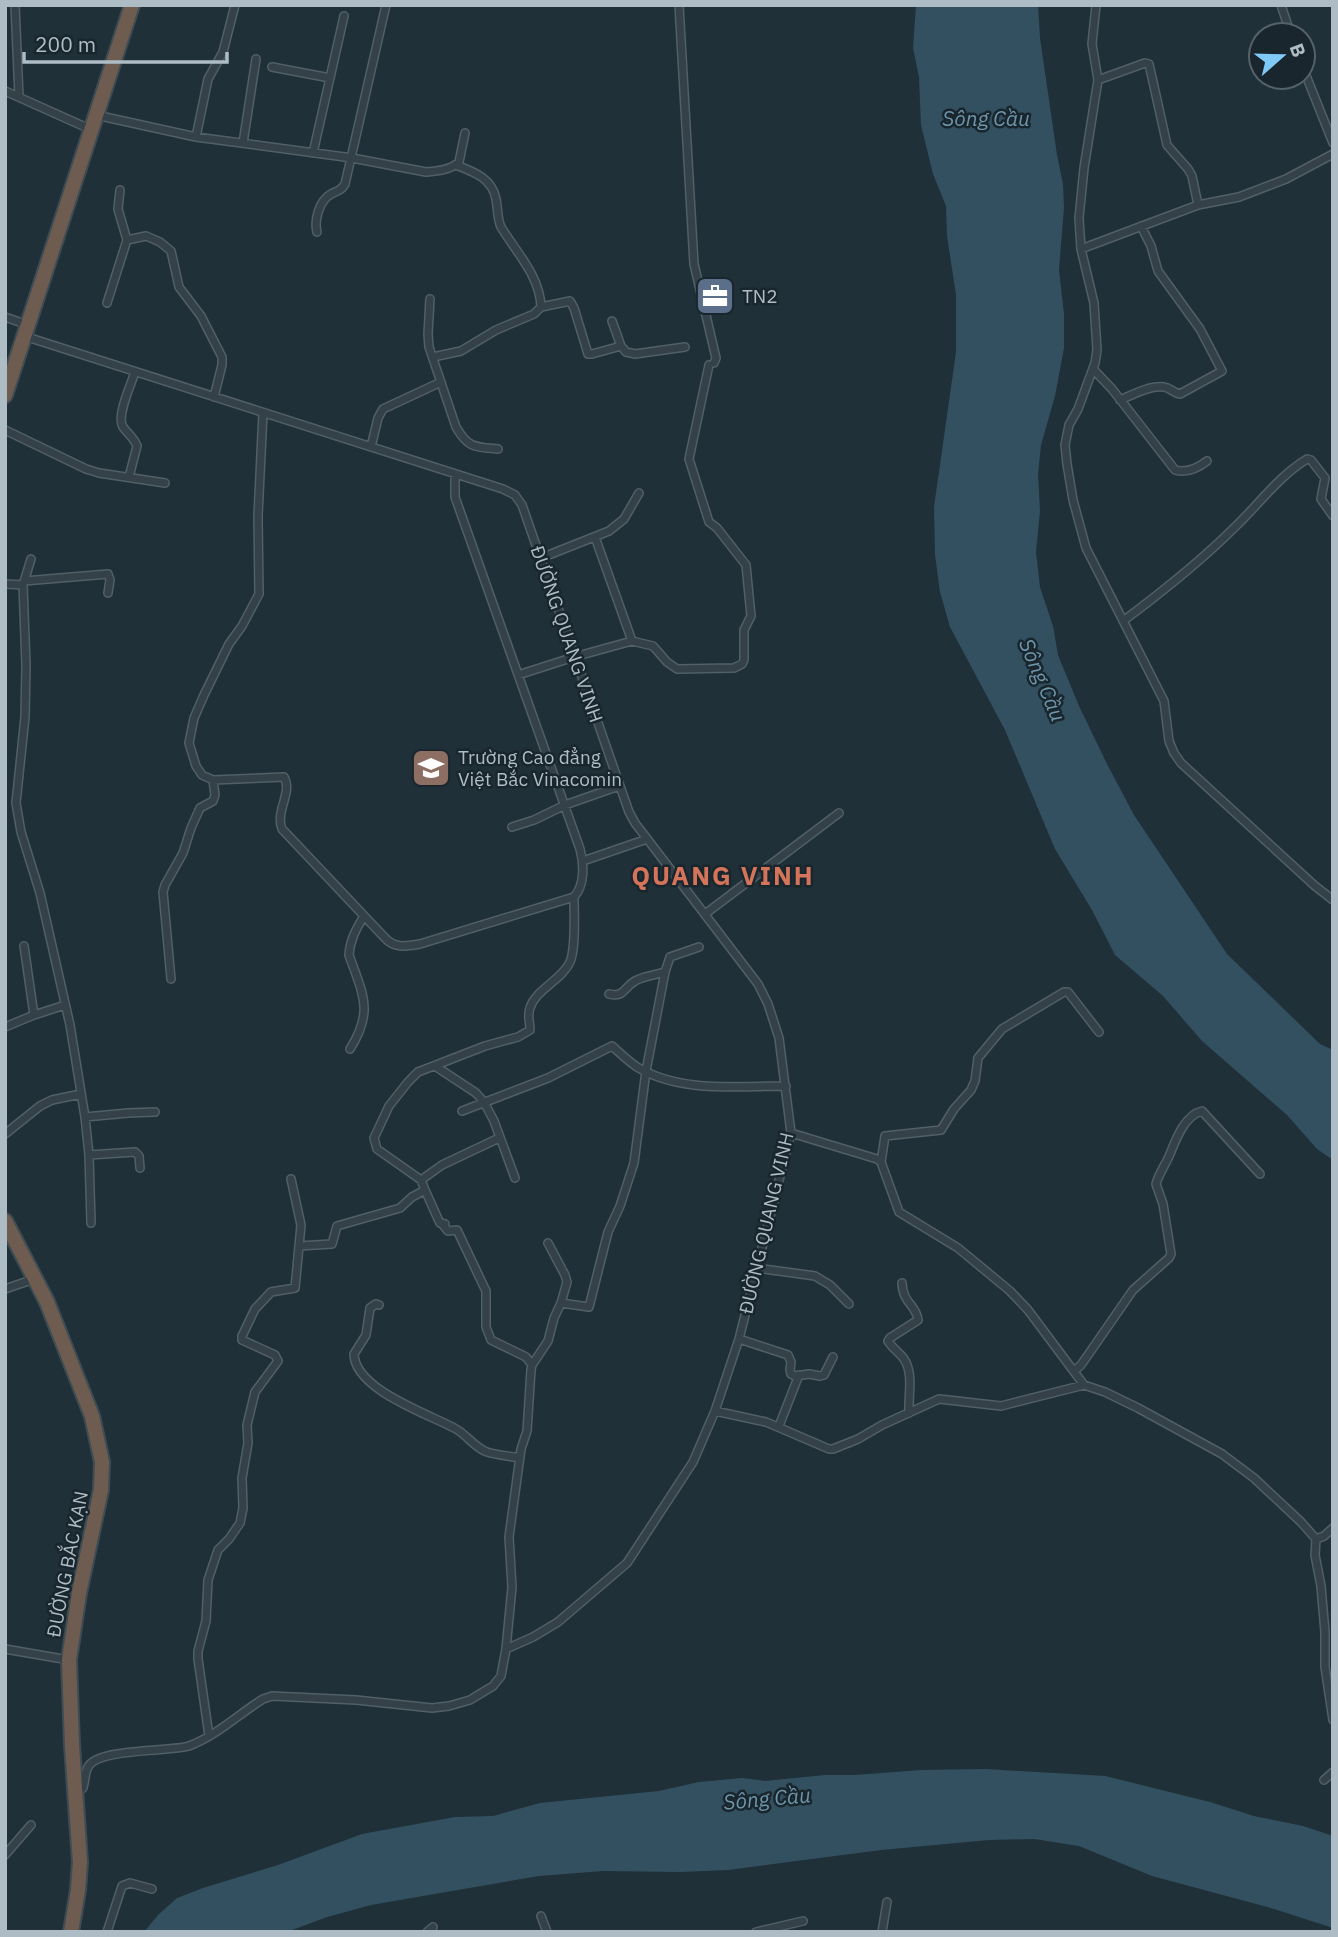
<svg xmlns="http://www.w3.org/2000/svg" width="1338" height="1937" font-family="'IBM Plex Sans',sans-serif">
  <rect width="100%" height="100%" fill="#203038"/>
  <path fill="#335060" d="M916 5H1038L1040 38 1057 155 1063 184 1064 207 1059 270 1064 314V348L1055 396 1041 445 1038 474 1040 511 1036 552 1040 587 1053 626 1058 655 1079 706 1107 764 1134 815 1227 954 1320 1044 1333 1050V1160L1317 1149 1287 1115 1202 1041 1163 996 1115 955 1092 910 1055 849 1005 730 950 627 940 592 935 555 934 507 956 352V295L947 236 946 206 933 174 921 125 919 77 913 48Z
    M986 1769 1105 1776 1210 1802 1254 1816 1303 1826 1333 1836V1928L1271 1908 1152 1876 1079 1846 1034 1839 989 1840 881 1850 728 1870 680 1872 603 1871 539 1876 371 1905 327 1917 287 1932H144L158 1915 177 1898 203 1888 278 1865 362 1834 455 1817 493 1816 540 1803 659 1791 699 1782 742 1778 765 1781 825 1775H855L921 1770Z"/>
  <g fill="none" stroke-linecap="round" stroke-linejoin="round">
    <g stroke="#515f66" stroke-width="10">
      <path id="street" d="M15 5 19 97
        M679 5 694 264 716 358 714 363
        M1096 5 1092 44 1098 80 1084 168 1079 218 1081 249 1094 303 1097 350 1095 363 1078 409 1069 425 1065 445 1067 464 1073 500 1086 548 1164 701 1169 741 1174 753 1181 763 1315 886 1333 900
        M1281 5 1291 35
        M272 67 330 78
        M1303 68 1333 143
        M1098 80 1145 63 1149 64 1167 145 1188 169 1192 176 1198 205
        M5 91 92 130
        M96 115 196 137 352 158 426 172C438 171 450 170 459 162L465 133
        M196 137 208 79 223 52 235 5
        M243 143 256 59
        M313 153 344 16
        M317 232C314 220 319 201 331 194 337 191 341 191 345 184L386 5
        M127 240 146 236 160 242 171 251 179 287 201 316 222 357V365L214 397
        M1081 249 1198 205 1239 197 1286 179 1333 154
        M430 299 428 334 429 347 456 427C468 448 475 447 498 449
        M107 303 127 240 118 209 120 190
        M541 307 570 301 574 308 588 354H592L621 346
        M5 317 28 325
        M612 321 621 346 626 352 635 354 685 347
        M24 336 503 489 515 495 522 505 629 812 635 823 758 984 768 1004 779 1038 791 1133 739 1339 715 1411 693 1462 627 1563 558 1622 533 1637 506 1649 501 1676 493 1686 470 1700 449 1706 432 1708 356 1700 272 1696 263 1699C239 1714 216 1736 189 1746 169 1752 98 1748 88 1767 85 1772 85 1781 83 1788L75 1793
        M433 357 461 351 496 330 534 314 541 307C540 276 516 252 501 227 497 218 498 209 496 199 492 178 474 172 456 165
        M1093 369 1112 389 1175 470C1186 473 1198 468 1207 461
        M1120 400C1132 395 1150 385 1164 387 1171 388 1173 393 1180 394L1222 371 1200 329 1158 271 1151 246 1141 226
        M263 413 258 516 259 594 242 626 229 644 204 695 194 718 189 743 196 766 202 775 213 780 284 777C293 792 275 811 282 829L385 938C395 949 407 946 420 944L574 897C585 885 584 864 580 849L455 497V474
        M5 430 86 469 99 473 165 483
        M371 447 378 418 383 409 441 382
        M129 477 137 446C134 438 128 434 123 427 116 416 131 385 135 372
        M595 537 632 641
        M541 558 609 531 624 519 639 493
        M31 559 23 585 26 665 25 717 16 803 21 832 40 893 70 1025 85 1117 89 1155 91 1223
        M24 581 108 574 110 580 108 593
        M5 584 23 585
        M1123 621C1162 592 1201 561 1236 526 1259 504 1279 476 1307 459L1311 460 1325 478 1321 499 1333 516
        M518 675 574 657 632 641 653 646 667 662 677 669 734 668 742 664 744 660V630L751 616 746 565 717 528 709 522 689 459 709 365
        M512 827 534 820 565 805 619 786
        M583 861 647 839
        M705 914 839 813
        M24 946 34 1015
        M171 979 163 892 165 885 183 853 191 828 200 808 213 801 215 795 213 780
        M609 994C624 998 624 987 635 981 643 976 655 975 665 972L670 957 699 947
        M5 1027 34 1015 65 1005
        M350 1049C374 1011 363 995 349 955 350 940 356 929 364 916
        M435 1066 476 1093 484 1102 494 1121 515 1178
        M462 1111 548 1078 612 1046C620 1053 628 1061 637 1067 680 1093 737 1086 786 1086
        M85 1117 128 1113 155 1112
        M791 1133 877 1159 881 1162 899 1212 958 1248 1010 1291 1028 1310 1084 1385
        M5 1134 40 1106 52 1100 81 1094
        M89 1155 135 1152 139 1156 140 1168
        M881 1162 885 1136 941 1130 954 1109 971 1090 975 1081 978 1058 1002 1029 1064 992H1068L1099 1032
        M291 1179 301 1225 299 1246 332 1244 337 1226 400 1208 412 1197 425 1190 421 1180 377 1149 374 1138 389 1106 408 1082 418 1072 485 1046 518 1037 530 1030C530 1022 527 1015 530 1008 536 989 562 980 570 962 576 949 574 913 574 897
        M421 1180 442 1165 499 1138
        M425 1190 438 1219 440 1223 445 1224
        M443 1225 448 1231 457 1230 486 1291V1327L491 1340 526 1357 532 1365
        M757 1268 815 1276 830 1285 849 1304
        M902 1283C903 1304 916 1304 918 1320L890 1338 888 1341C892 1348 900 1353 904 1359 914 1374 908 1396 909 1413
        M5 1289 34 1279
        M561 1303 589 1307 608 1232 620 1206 634 1163 646 1071 665 972
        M379 1305 376 1304 370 1308 366 1335 354 1354C355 1390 429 1414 456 1429 467 1435 475 1448 487 1452 497 1455 509 1456 519 1458
        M739 1339 788 1355 791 1362 790 1370 791 1374 795 1376 809 1374 820 1376 824 1375 833 1357
        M1074 1371 1081 1365 1133 1290 1169 1258 1171 1254 1163 1204 1156 1184C1159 1173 1166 1164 1170 1154 1176 1139 1185 1115 1202 1111L1260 1174
        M715 1411 766 1422 829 1449H833L858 1439 882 1425 939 1399 1001 1406 1084 1385 1105 1392 1138 1408 1222 1454 1254 1478 1301 1522 1316 1539 1315 1555 1321 1586 1325 1632V1667L1333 1720
        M779 1426 799 1375
        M1316 1539 1324 1536 1333 1528
        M5 1649 69 1660
        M506 1649 512 1587 509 1537 521 1449 527 1431 531 1370 532 1365 548 1341 554 1318 561 1303 567 1282 565 1275 548 1243
        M209 1736 198 1659V1651L206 1621 208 1580 218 1550 229 1539 240 1523 243 1508 242 1478 248 1443 247 1425 255 1392 278 1361 275 1355 242 1340V1336L255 1309 271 1292 295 1288 299 1246
        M1324 1780 1333 1772
        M5 1855 31 1825
        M541 1916 547 1932
        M107 1932 122 1886 130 1883 152 1889
        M427 1932 433 1927
        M756 1932 803 1921
        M882 1932 887 1902"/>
    </g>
    <g stroke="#3e4c53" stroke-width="18">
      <path id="highway" d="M5 395 132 5
        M5 1221 47 1302 92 1416 102 1462 101 1490 79 1593 69 1660 72 1745 80 1862 78 1890 71 1932"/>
    </g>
    <use href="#street" stroke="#344148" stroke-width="7"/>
    <use href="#highway" stroke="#6f5c50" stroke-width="14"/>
  </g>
  <defs>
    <g id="office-square" transform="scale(2.0125)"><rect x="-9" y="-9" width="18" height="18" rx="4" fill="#5c6f8a" stroke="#19262d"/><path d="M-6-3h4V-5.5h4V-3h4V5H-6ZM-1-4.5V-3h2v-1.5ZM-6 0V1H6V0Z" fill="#fff"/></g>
    <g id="university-square" transform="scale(2.0125)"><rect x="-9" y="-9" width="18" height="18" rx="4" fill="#8d6e63" stroke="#19262d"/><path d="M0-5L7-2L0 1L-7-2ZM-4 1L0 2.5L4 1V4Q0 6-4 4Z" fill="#fff"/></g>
  </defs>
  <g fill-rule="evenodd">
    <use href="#office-square" x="715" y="296"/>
    <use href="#university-square" x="431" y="768"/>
  </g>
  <g text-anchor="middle" stroke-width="5" stroke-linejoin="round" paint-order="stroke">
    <g font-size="19" fill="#aebcc5" stroke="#19262d" text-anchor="start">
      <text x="742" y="303">TN2</text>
      <text x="458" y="764">Trường Cao đẳng<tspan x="458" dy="22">Việt Bắc Vinacomin</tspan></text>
    </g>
    <g font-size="19" fill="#aebcc5" stroke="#19262d">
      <text transform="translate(567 634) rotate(71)" y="7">ĐƯỜNG QUANG VINH</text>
      <text transform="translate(766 1223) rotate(-77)" y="7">ĐƯỜNG QUANG VINH</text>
      <text transform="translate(67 1564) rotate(-79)" y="7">ĐƯỜNG BẮC KẠN</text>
    </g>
    <g font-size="21" font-style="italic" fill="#6e95aa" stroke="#19262d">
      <text x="986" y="126">Sông Cầu</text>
      <text transform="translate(1042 680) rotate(67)" y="7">Sông Cầu</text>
      <text transform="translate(767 1799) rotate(-5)" y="7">Sông Cầu</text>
    </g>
    <g font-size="26" font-weight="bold" letter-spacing="2" fill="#d4745a" stroke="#19262d">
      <text x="723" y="885">QUANG VINH</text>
    </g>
  </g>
  <rect width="1338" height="1937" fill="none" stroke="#aebcc5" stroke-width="14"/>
  <g transform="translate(1282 56) rotate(70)"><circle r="33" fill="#19262d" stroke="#55626a" stroke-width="2"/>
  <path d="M0-5L12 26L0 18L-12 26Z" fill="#7fc9f9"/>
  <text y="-10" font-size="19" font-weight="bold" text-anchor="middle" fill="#aebcc5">B</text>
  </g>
  <path d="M24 52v10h203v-10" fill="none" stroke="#aebcc5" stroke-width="3.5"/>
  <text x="35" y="52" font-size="21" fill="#aebcc5" stroke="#19262d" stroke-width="5" paint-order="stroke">200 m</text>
</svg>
